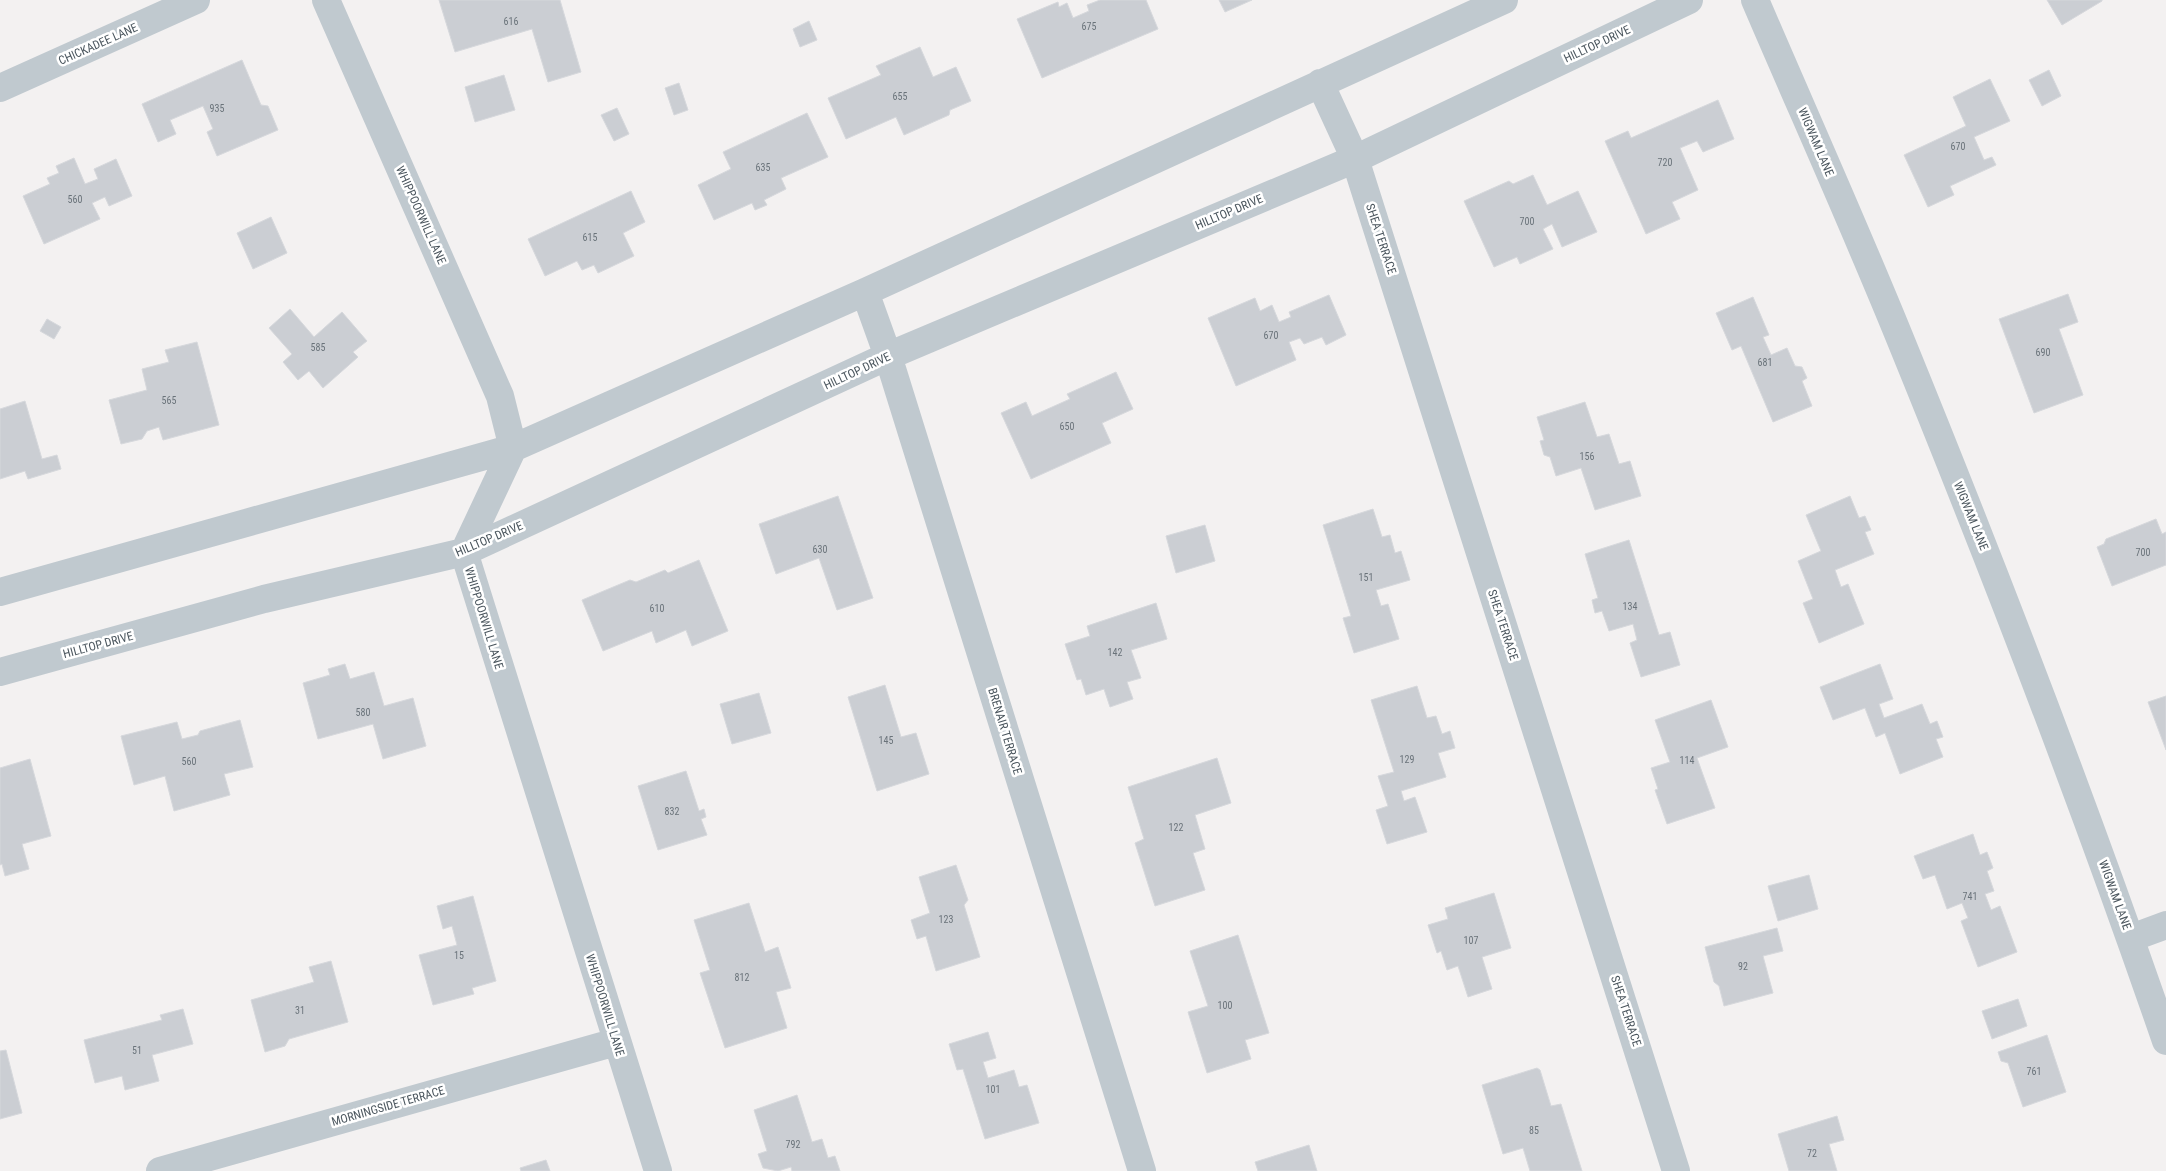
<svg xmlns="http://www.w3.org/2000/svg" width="2166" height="1171" font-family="'Roboto Condensed',sans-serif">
  <rect width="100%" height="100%" fill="#f3f1f1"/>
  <path fill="#cbced3" stroke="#d6d8dc" d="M439 0H560L581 72 548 82 532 29 455 52Z
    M1100 0H1146L1158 29 1042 78 1017 19 1058 2 1059 7 1067 3 1073 18 1089 11 1087 5Z
    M1219 0H1252L1225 12Z
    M2047 0H2102V1L2062 25Z
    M809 21 817 40 800 47 793 29Z
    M920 47 933 77 956 67 971 101 950 110 949 115 904 135 896 117 846 139 828 98 881 75 876 66Z
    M242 60 261 105 268 106 278 130 217 156 207 132 213 129 203 106 170 120 176 134 158 142 142 104Z
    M2049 70 2061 96 2042 106 2029 80Z
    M504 75 515 110 475 122 465 87Z
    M1990 79 2010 121 1974 137 1984 160 1992 157 1996 165 1950 186 1954 195 1928 207 1904 155 1966 126 1953 97Z
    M679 83 688 110 674 115 665 88Z
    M1718 100 1734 139 1703 152 1697 141 1680 148 1698 190 1672 202 1680 219 1646 234 1605 141 1628 131 1631 138Z
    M617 108 629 134 614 141 601 115Z
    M807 113 828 157 781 178 786 189 764 200 767 205 755 210 752 203 714 220 698 185 731 169 723 152Z
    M74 158 85 184 98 179 94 169 116 159 132 196 109 206 105 197 92 203 100 219 44 244 23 196 50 184 47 178 59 173 56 166Z
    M1533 175 1547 205 1578 191 1597 232 1562 247 1552 224 1543 229 1553 249 1520 264 1517 257 1494 267 1464 201 1509 181 1513 184Z
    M631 191 645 222 623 233 634 256 598 273 594 265 582 270 577 261 545 276 528 239Z
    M271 217 287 253 253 269 237 233Z
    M2068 294 2078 322 2059 329 2083 395 2034 413 1999 319Z
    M1329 295 1346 335 1326 345 1322 337 1304 344 1300 338 1289 342 1296 360 1236 386 1208 318 1255 298 1260 311 1272 305 1279 322 1291 317 1289 312Z
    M1753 297 1769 335 1763 337 1771 355 1787 348 1795 366 1802 367 1807 378 1802 381 1812 406 1773 422 1741 346 1732 350 1716 313Z
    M290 309 314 337 342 312 367 341 353 352 358 357 323 388 309 371 298 380 283 362 292 354 269 328Z
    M47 319 61 327 54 339 40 331Z
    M197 342 219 425 163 440 159 427 147 431 142 439 121 444 109 400 147 390 142 369 169 362 165 350Z
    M1116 372 1133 409 1102 423 1111 443 1031 479 1001 413 1026 402 1032 416 1070 399 1067 394Z
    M25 401 42 459 57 455 61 469 28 479 25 471 0 479V409Z
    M1585 402 1597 437 1609 434 1619 464 1630 461 1641 496 1595 510 1581 468 1556 476 1550 457 1544 455 1540 441 1544 440 1537 417Z
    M838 496 873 598 837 610 819 558 776 574 759 524Z
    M1850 496 1859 518 1865 516 1871 530 1865 532 1874 554 1835 570 1841 587 1848 584 1864 624 1819 643 1803 603 1813 599 1798 561 1821 551 1806 515Z
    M1373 509 1382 537 1390 535 1395 553 1401 551 1410 580 1376 590 1381 606 1388 604 1399 639 1354 653 1343 618 1351 616 1323 525Z
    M2156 519 2162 534 2166 532V565L2112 586 2097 547 2104 544 2106 539Z
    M1205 525 1215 561 1176 573 1166 536Z
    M1629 540 1659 635 1670 632 1680 665 1641 677 1630 643 1637 640 1633 624 1609 631 1602 611 1595 613 1592 600 1598 598 1585 554Z
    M699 560 728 631 692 646 686 630 656 643 652 631 603 651 582 600 630 580 636 582 665 570 668 573Z
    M1156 603 1167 639 1131 650 1141 678 1127 682 1133 699 1110 707 1104 689 1086 695 1081 679 1077 680 1065 644 1090 636 1087 626Z
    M345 664 350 679 374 672 384 706 413 698 426 746 383 759 373 724 318 739 303 683 330 675 328 669Z
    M1880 664 1893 699 1879 704 1884 718 1922 704 1930 724 1937 721 1943 737 1936 739 1943 757 1900 774 1885 733 1876 737 1865 708 1833 720 1820 687Z
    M885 685 901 737 916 733 929 774 877 791 848 697Z
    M1417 686 1427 718 1436 716 1442 734 1450 731 1455 748 1438 753 1446 777 1401 791 1404 801 1415 797 1427 832 1387 844 1376 810 1388 806 1378 776 1394 772 1371 700Z
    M759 693 771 733 732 744 720 704Z
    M2166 696V750L2148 702Z
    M1711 700 1728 747 1697 758 1715 808 1667 824 1655 790 1658 789 1651 768 1670 762 1655 720Z
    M240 720 253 767 224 774 230 795 174 811 165 776 134 785 121 736 177 722 182 739 198 735 200 731Z
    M1217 758 1231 803 1195 815 1205 849 1193 853 1205 890 1155 906 1135 843 1144 839 1128 787Z
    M30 759 51 836 22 844 29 869 5 876 2 864 0 865V768Z
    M686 771 699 811 704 809 706 817 701 819 707 835 658 850 638 786Z
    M1973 834 1980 855 1987 852 1993 868 1987 871 1994 891 1985 894 1991 910 2000 906 2017 952 1978 967 1961 921 1968 918 1962 903 1947 909 1935 875 1923 879 1914 856Z
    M956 865 968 900 964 905 980 957 936 971 926 936 917 939 911 920 930 913 919 877Z
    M1809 875 1818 909 1778 921 1768 886Z
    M1494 893 1511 948 1482 957 1492 989 1468 997 1458 966 1447 970 1441 951 1437 953 1428 925 1448 919 1445 908Z
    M473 896 496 981 472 988 474 994 433 1005 419 955 457 945 452 926 443 929 437 906Z
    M749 903 765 952 778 947 791 988 776 992 787 1028 725 1048 700 973 710 970 694 920Z
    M1777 928 1783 951 1763 956 1773 993 1724 1006 1719 986 1714 982 1705 947Z
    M1238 935 1269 1033 1245 1040 1251 1059 1207 1073 1188 1012 1208 1006 1190 951Z
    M331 961 348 1022 289 1039 285 1046 265 1052 251 1000 314 982 309 967Z
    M2018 999 2027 1026 1992 1039 1982 1011Z
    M183 1009 193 1044 152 1055 159 1081 125 1090 122 1076 95 1083 84 1040 162 1020 160 1015Z
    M988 1032 996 1058 983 1062 988 1078 1014 1070 1019 1087 1027 1085 1039 1123 985 1139 963 1069 957 1070 949 1044Z
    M2047 1035 2066 1092 2023 1107 2008 1063 2001 1061 1998 1052Z
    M6 1050 22 1113 0 1119V1051Z
    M1537 1068 1540 1070 1551 1106 1561 1104 1582 1171H1530L1523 1148 1503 1154 1482 1085Z
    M797 1095 812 1142 822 1139 828 1158 835 1156 840 1171H792L791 1167 778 1171 763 1168 758 1154 767 1151 754 1110Z
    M1837 1116 1844 1140 1829 1144 1837 1171H1789L1778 1134Z
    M1309 1145 1317 1171H1258L1255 1162Z
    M546 1160 550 1171H521L520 1168Z"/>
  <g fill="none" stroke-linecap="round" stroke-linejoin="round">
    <path stroke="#c0c9cf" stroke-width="28" d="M326 0 500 396 513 448 464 552 658 1171
      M1755 0C1803 112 1853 223 1899 336 1994 569 2084 803 2166 1041
      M1320 83 1355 159 1676 1171
      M0 88 196 0
      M865 292 888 356 1142 1171
      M0 592 513 448 865 292 1504 0
      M0 672 264 599 464 552 888 356 1355 159 1689 0
      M2131 938 2166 925
      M160 1171 616 1042"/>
  </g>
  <g text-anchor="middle" stroke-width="5" stroke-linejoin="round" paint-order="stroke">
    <g font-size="10" fill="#6a737a">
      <text x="511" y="25">616</text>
      <text x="1089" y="30">675</text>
      <text x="900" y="100">655</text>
      <text x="217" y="112">935</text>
      <text x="1958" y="150">670</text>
      <text x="1665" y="166">720</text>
      <text x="763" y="171">635</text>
      <text x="75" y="203">560</text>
      <text x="1527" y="225">700</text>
      <text x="590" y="241">615</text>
      <text x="1271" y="339">670</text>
      <text x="318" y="351">585</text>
      <text x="2043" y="356">690</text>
      <text x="1765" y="366">681</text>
      <text x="169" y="404">565</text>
      <text x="1067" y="430">650</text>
      <text x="1587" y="460">156</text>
      <text x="820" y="553">630</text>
      <text x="2143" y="556">700</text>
      <text x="1366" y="581">151</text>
      <text x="1630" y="610">134</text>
      <text x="657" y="612">610</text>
      <text x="1115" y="656">142</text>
      <text x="363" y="716">580</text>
      <text x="886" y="744">145</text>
      <text x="1407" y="763">129</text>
      <text x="1687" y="764">114</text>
      <text x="189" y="765">560</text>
      <text x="672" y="815">832</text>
      <text x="1176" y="831">122</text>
      <text x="1970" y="900">741</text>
      <text x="946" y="923">123</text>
      <text x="1471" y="944">107</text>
      <text x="459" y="959">15</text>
      <text x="1743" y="970">92</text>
      <text x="742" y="981">812</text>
      <text x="1225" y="1009">100</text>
      <text x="300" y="1014">31</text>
      <text x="137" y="1054">51</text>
      <text x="2034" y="1075">761</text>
      <text x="993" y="1093">101</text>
      <text x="1534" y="1134">85</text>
      <text x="793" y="1148">792</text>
      <text x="1812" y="1157">72</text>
    </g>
    <g font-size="12" fill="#4a555d" stroke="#fff">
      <text transform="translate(98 44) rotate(-24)" y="4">CHICKADEE LANE</text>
      <text transform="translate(1597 44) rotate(-25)" y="4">HILLTOP DRIVE</text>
      <text transform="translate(1816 142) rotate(67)" y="4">WIGWAM LANE</text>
      <text transform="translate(1229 212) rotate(-23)" y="4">HILLTOP DRIVE</text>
      <text transform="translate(421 215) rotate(66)" y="4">WHIPPOORWILL LANE</text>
      <text transform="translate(1381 239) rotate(72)" y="4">SHEA TERRACE</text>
      <text transform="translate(857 371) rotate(-25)" y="4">HILLTOP DRIVE</text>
      <text transform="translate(1971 516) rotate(68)" y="4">WIGWAM LANE</text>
      <text transform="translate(489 539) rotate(-23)" y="4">HILLTOP DRIVE</text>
      <text transform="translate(484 618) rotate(73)" y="4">WHIPPOORWILL LANE</text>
      <text transform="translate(1503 625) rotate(72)" y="4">SHEA TERRACE</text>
      <text transform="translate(98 645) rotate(-15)" y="4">HILLTOP DRIVE</text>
      <text transform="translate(1005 731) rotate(73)" y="4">BRENAIR TERRACE</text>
      <text transform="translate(2115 895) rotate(70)" y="4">WIGWAM LANE</text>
      <text transform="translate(605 1005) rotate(73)" y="4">WHIPPOORWILL LANE</text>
      <text transform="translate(1626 1011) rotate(72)" y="4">SHEA TERRACE</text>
      <text transform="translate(388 1106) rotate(-16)" y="4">MORNINGSIDE TERRACE</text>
    </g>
  </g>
</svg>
